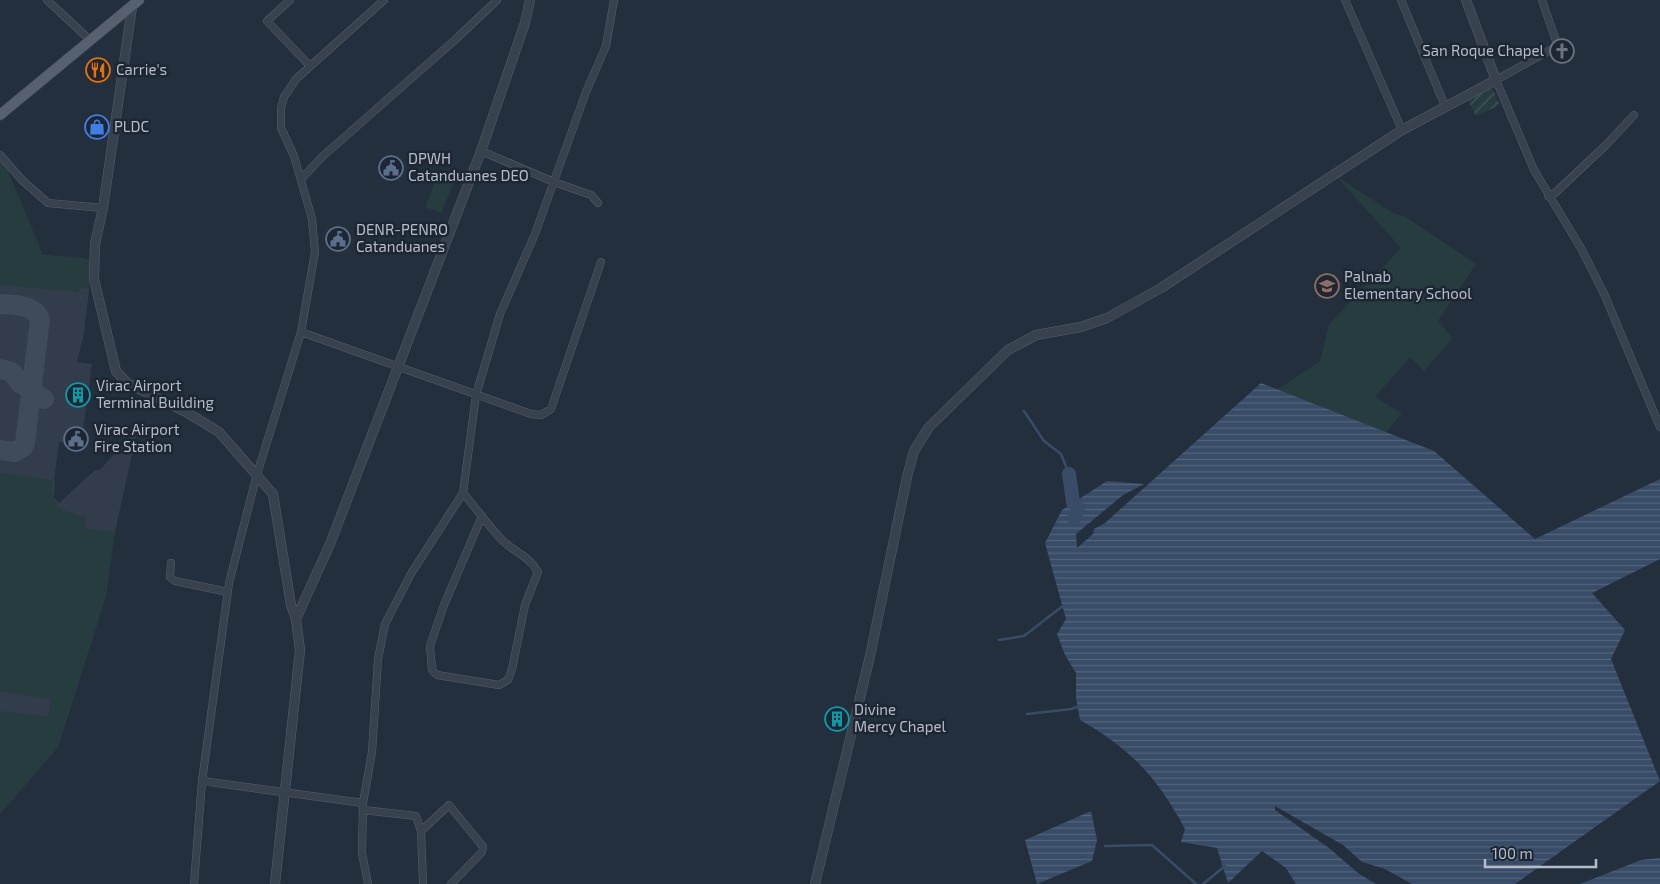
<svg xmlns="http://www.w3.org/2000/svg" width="1660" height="884" font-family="'Exo 2',sans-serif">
  <defs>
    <pattern id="garden-furrows" width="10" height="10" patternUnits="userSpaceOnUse" patternTransform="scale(1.25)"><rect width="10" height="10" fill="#263c3f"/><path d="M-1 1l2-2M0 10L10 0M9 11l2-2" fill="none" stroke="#435659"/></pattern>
    <pattern id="water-rules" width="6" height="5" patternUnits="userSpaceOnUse" patternTransform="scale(1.25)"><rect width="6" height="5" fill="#394c67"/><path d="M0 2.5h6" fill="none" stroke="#53647b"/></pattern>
  </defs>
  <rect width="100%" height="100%" fill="#242f3e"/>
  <path fill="#323c4b" d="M0 160 7 169 43 255 84 258 89 289 84 334 77 362 92 364 83 429 77 428 75 444 59 442 54 480 55 482 54 498 59 503 95 470H100L138 427 115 532 106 596 58 747 0 814Z"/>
  <path fill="#263c3f" d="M0 160 7 169 43 255 90 259 89 289 79 288V292L0 285Z
    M438 175 454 181 441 213 425 207Z
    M1336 176 1395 214 1404 216 1476 264 1438 321 1453 338 1424 371 1410 357 1375 397 1402 413 1385 434 1275 391 1320 361 1329 324 1401 248Z
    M0 473 52 480C49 508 62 511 86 517L85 529 115 532 106 596 58 747 0 814V711L48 717 51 699 0 691Z"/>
  <path fill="url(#garden-furrows)" d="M1492 88 1500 105 1476 116 1468 100Z"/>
  <path fill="url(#water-rules)" d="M1261 383 1434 451 1535 539 1660 479V559L1592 593 1625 630 1611 659 1660 781 1515 884H1412L1385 869 1362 862 1343 845 1275 806V810L1329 848 1358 873 1376 884H1296L1286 868 1262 851 1228 883 1217 848 1181 842 1185 829C1157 777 1131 749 1080 720L1076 698V673L1065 655 1057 634 1066 619 1045 543 1062 510 1107 481 1144 484 1123 495 1076 534 1077 548 1093 534 1094 529 1105 523Z
    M1091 811 1097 840 1092 861 1037 884 1025 840Z
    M1660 858V884H1580L1641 860Z"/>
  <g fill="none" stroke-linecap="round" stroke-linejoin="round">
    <path stroke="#394c67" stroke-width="2.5" d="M1024 411 1044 441 1061 454 1069 474
      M999 640 1024 636 1064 605
      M1027 714 1071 709 1080 706
      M1105 846 1152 845 1196 884
      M1203 884 1225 866"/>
    <path stroke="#394c67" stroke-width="14" d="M1069 474 1073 502 1078 508 1074 518"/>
    <path stroke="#3f4a5a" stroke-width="20" d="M0 304C14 305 34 304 40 319L25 443 23 447 15 452 0 450
      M0 369 12 372 20 383 44 399"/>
    <g stroke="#565f6c" stroke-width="8">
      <path id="minor" d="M47 0 90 40
        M290 0 267 21 310 66
        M1345 0 1402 130
        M1401 0 1445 106
        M1542 0 1557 44 1554 48 1496 80 1534 170 1582 250 1605 296 1660 427
        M481 151 554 182 591 195 598 203
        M0 155 22 180 48 203 103 208
        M301 179 323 156 456 39 497 0
        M1548 196 1555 193 1606 145 1634 115
        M301 332 531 414 541 415 551 409 601 262
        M463 493C476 508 487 524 500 538 513 552 527 554 538 572L525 605 512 669 508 680 499 685 437 675 432 670 430 646 444 605 482 516
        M171 563 170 577 175 581 228 592
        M202 781 363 803
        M363 810 416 816 421 831 423 884
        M421 831 449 805 480 843 483 847 482 852 451 884
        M194 884 202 781 229 583 257 474 301 332 315 252 312 219 294 156 281 128V108L284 97 296 79 384 0
        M368 884 362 853 363 803 372 752 378 659 385 624 412 572 463 493 476 395 500 314 535 234 586 92 606 46 614 0"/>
    </g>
    <g stroke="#565f6c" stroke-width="10">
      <path id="tertiary" d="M132 7 103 208 95 244 94 279 116 371 127 383 186 412 219 432 273 494 291 605 296 619 300 650 275 884
        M296 619 330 544 481 151 525 23 530 0
        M815 884 870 656 907 477 914 451 929 427 1008 350 1036 335 1081 327 1107 318 1161 288 1402 130 1496 80 1466 0"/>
    </g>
    <g stroke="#414a57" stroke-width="11">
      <path id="primary" d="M0 115 139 0"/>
    </g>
    <use href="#minor" stroke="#38414e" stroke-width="7"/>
    <use href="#tertiary" stroke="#38414e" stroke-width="9"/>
    <use href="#primary" stroke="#56606e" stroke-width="10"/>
  </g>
  <defs>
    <g id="church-ring" transform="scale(1.25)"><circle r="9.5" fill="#1d2633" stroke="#6b7280" stroke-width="1.5"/><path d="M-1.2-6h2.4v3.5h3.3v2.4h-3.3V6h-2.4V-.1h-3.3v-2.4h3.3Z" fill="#6b7280"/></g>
    <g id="restaurant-ring" transform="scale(1.25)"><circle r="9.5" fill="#1d2633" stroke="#e8710a" stroke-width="1.5"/><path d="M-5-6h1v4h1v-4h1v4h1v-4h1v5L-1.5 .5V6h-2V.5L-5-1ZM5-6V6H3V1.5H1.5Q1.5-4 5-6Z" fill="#e8710a"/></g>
    <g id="shop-ring" transform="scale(1.25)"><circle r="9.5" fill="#1d2633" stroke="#3f7fe0" stroke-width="1.5"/><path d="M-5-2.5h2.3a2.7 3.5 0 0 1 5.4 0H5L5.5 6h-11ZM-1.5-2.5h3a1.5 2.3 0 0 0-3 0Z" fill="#3f7fe0"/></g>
    <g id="civic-ring" transform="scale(1.25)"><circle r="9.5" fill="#1d2633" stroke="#5c6f8a" stroke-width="1.5"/><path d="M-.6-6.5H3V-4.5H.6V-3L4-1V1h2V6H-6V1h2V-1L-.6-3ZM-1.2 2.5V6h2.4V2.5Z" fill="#5c6f8a"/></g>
    <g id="school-ring" transform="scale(1.25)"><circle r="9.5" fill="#1d2633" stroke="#8d6e63" stroke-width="1.5"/><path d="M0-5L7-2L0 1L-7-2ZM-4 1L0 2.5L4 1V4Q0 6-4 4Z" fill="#8d6e63"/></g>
    <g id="building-ring" transform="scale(1.25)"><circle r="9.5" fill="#1d2633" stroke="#0f9aa8" stroke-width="1.5"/><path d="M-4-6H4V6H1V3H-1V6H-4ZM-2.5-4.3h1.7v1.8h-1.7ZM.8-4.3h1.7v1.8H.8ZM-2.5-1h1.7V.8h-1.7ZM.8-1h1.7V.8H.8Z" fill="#0f9aa8"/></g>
  </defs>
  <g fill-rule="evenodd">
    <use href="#church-ring" x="1562" y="51"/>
    <use href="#restaurant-ring" x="98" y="70"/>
    <use href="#shop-ring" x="97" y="127"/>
    <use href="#civic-ring" x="391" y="168"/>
    <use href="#civic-ring" x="338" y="239"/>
    <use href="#school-ring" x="1327" y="286"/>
    <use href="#building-ring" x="78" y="395"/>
    <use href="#civic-ring" x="76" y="439"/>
    <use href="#building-ring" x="837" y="719"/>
  </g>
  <g text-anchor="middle" stroke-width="5" stroke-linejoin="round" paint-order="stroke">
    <g font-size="15" fill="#b4bcc9" stroke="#1d2633" text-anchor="start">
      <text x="1544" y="56" text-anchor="end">San Roque Chapel</text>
      <text x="116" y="75">Carrie's</text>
      <text x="114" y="132">PLDC</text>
      <text x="408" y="164">DPWH<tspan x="408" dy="17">Catanduanes DEO</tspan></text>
      <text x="356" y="235">DENR-PENRO<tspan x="356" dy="17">Catanduanes</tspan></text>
      <text x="1344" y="282">Palnab<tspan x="1344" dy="17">Elementary School</tspan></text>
      <text x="96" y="391">Virac Airport<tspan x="96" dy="17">Terminal Building</tspan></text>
      <text x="94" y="435">Virac Airport<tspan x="94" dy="17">Fire Station</tspan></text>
      <text x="854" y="715">Divine<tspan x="854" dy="17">Mercy Chapel</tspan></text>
    </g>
  </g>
  <path d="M1485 859v8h111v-8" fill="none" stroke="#b4bcc9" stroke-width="2.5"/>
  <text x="1492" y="859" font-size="15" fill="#b4bcc9" stroke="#1d2633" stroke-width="4" paint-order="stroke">100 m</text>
</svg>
